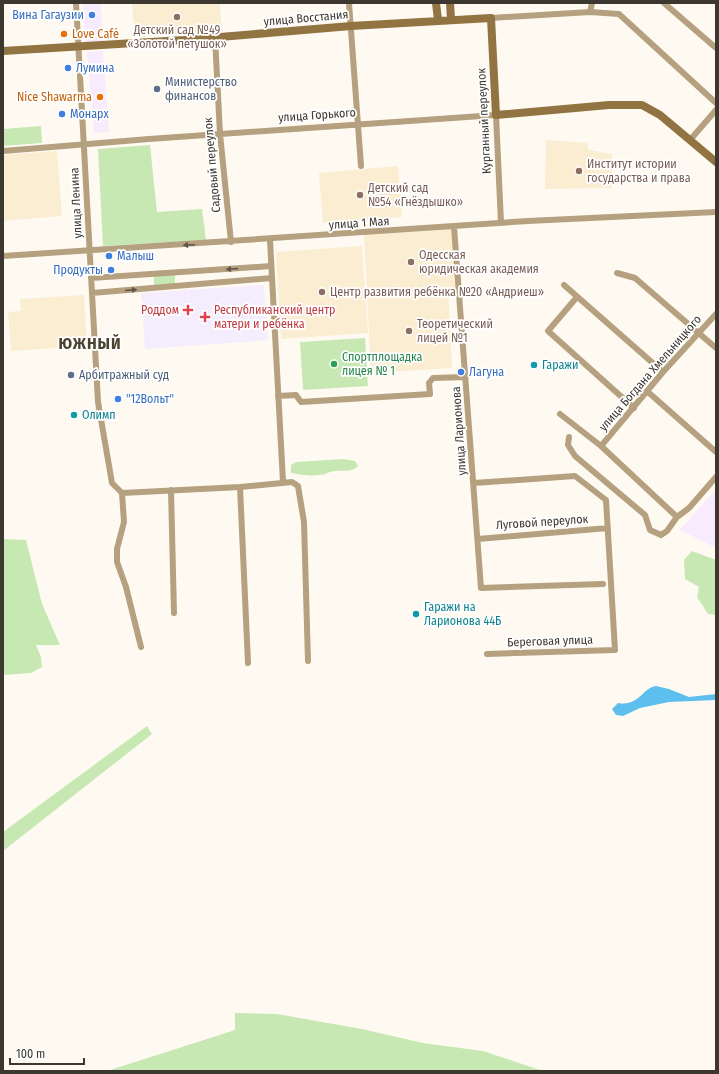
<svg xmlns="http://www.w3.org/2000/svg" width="719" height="1074" font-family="'Fira Sans Condensed',sans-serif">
  <rect width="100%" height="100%" fill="#fefaf2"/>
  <path fill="#f9ebfe" d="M83 3H101L103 42H85Z
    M103 51 109 132 94 133 87 52Z
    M716 489V548L680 530Z"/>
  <path fill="#faedd1" d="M132 3H220L222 31 135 37Z
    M546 140 587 143 589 150 612 154V188L545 189Z
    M57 151 62 216 3 221V155Z
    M398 166 402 217 323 223 319 173Z
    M454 227 459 288 448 289 452 368 371 373 364 233Z
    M362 246 368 333 281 339 276 252Z
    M84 295 87 346 11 351 8 312 21 311 20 299Z"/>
  <path fill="#f3edfe" d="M264 285 268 340 145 349 141 293Z"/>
  <path fill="#c8e8b3" d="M41 126 42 143 3 146V129Z
    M150 145 157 212 202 209 206 240 103 246 98 149Z
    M175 274V284L154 285V276Z
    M365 338 368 386 303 390 300 342Z
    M343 459 355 461 358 466C350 473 344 470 335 471 330 471 325 475 319 475 311 476 300 475 291 473V465L296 462Z
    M3 539 26 540 42 604 60 645H36L41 657 42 667 31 673 3 675Z
    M692 551 716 560V615L708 614 697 597 699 587 685 579 684 560Z
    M147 726 152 734 3 851V832Z
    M235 1013 277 1014 362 1029 423 1043 483 1051 543 1071H107L235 1030Z"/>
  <path fill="#5cbfed" d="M656 686 669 689 689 697 716 694V700L669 702 640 708 623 716 616 715 612 709 618 703C639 707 642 688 656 686Z"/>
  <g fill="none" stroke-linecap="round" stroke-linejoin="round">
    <path stroke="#b5a07f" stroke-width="6" d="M76 3 98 402 112 483 122 493 124 522 117 549V562L126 587 141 647
      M349 3 361 166
      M664 3 716 48
      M590 12 592 3
      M491 18 590 12 619 14 716 103
      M215 37 220 134 231 242
      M690 140 716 110
      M3 151 149 139 496 115 501 223
      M454 227 481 588 603 584
      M270 240 283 482
      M3 256 528 221 716 212
      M617 273 635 278 716 348
      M91 278 271 266
      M564 285 663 372
      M92 293 272 278
      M577 297 548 331 634 408
      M648 392 716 452
      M278 396 296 395 301 402 430 394 429 383 433 378 466 377
      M560 414 601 446 677 517
      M569 437 568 445 575 456 645 515 650 530 661 535 667 531 677 517 689 508 716 477
      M601 446 663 372 716 314
      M474 483 575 476 606 500 615 650 487 654
      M240 487 248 663
      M171 490 174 613
      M122 493 240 487 292 482 298 486 304 522 308 661
      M478 539 608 528"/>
    <path stroke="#927342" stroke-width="8" d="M436 3 438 20
      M450 3 451 19
      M3 51 184 40 351 26 491 18 496 115 609 105H642L660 115 716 162"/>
  </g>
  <defs><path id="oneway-solid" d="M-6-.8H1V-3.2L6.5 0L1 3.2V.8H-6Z"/></defs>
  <g fill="#605748">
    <use href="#oneway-solid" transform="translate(189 245) rotate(177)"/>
    <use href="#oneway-solid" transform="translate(232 269) rotate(176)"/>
    <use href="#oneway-solid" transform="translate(131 290) rotate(-5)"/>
  </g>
  <g fill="#3f7fe0" stroke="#fff" stroke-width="1.5">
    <circle cx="92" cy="15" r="4"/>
    <circle cx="68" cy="68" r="4"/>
    <circle cx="62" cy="114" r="4"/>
    <circle cx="109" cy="256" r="4"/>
    <circle cx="111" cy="270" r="4"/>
    <circle cx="461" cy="372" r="4"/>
    <circle cx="118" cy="399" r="4"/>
  </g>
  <g fill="#8d6e63" stroke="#fff" stroke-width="1.5">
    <circle cx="177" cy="17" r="4"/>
    <circle cx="579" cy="171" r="4"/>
    <circle cx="360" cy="195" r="4"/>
    <circle cx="411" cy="262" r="4"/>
    <circle cx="322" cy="292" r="4"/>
    <circle cx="409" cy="331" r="4"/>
  </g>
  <g fill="#e8710a" stroke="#fff" stroke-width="1.5">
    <circle cx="64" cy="34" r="4"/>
    <circle cx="100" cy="97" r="4"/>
  </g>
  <g fill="#5c6f8a" stroke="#fff" stroke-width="1.5">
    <circle cx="157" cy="89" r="4"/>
    <circle cx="71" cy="375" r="4"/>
  </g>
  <g fill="#e0444e" stroke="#fff" stroke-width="1.5">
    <path d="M186 304h4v4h4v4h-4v4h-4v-4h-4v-4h4z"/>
    <path d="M203 311h4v4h4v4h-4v4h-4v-4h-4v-4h4z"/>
  </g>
  <circle fill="#2e9e5b" stroke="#fff" stroke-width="1.5" cx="334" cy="364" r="4"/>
  <g fill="#0f9aa8" stroke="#fff" stroke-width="1.5">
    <circle cx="534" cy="365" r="4"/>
    <circle cx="74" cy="415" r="4"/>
    <circle cx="416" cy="614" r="4"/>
  </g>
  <g text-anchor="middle" stroke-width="3.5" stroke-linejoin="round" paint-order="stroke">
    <g font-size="12" fill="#366cbe" stroke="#fff" text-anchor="start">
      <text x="84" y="19" text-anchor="end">Вина Гагаузии</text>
      <text x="76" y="72">Лумина</text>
      <text x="70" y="118">Монарх</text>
      <text x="117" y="260">Малыш</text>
      <text x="103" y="274" text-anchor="end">Продукты</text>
      <text x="469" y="376">Лагуна</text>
      <text x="126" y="403">"12Вольт"</text>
    </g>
    <g font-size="12" fill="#3c3830" stroke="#fff">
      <text transform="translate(306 18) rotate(-5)" y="4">улица Восстания</text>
      <text transform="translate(317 115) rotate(-4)" y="4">улица Горького</text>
      <text transform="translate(484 121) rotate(-93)" y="4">Курганный переулок</text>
      <text transform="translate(212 165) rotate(-95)" y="4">Садовый переулок</text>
      <text transform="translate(76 203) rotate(-93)" y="4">улица Ленина</text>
      <text transform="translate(359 223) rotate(-4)" y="4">улица 1 Мая</text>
      <text transform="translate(650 373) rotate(-49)" y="4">улица Богдана Хмельницкого</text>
      <text transform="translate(459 431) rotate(-94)" y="4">улица Ларионова</text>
      <text transform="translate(542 522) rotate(-4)" y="4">Луговой переулок</text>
      <text transform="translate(550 641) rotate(-2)" y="4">Береговая улица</text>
    </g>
    <g font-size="12" fill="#785e54" stroke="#fff" text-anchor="start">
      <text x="177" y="34" text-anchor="middle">Детский сад №49<tspan x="177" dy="14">«Золотой петушок»</tspan></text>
      <text x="587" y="168">Институт истории<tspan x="587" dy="14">государства и права</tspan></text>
      <text x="368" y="192">Детский сад<tspan x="368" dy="14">№54 «Гнёздышко»</tspan></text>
      <text x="419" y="259">Одесская<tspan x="419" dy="14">юридическая академия</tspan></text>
      <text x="330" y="296">Центр развития ребёнка №20 «Андриеш»</text>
      <text x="417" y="328">Теоретический<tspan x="417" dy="14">лицей №1</tspan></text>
    </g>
    <g font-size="12" fill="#c56008" stroke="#fff" text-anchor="start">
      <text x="72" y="38">Love Сafé</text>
      <text x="92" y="101" text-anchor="end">Nice Shawarma</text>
    </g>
    <g font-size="12" fill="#4e5e75" stroke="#fff" text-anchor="start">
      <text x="165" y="86">Министерство<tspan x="165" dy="14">финансов</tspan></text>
      <text x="79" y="379">Арбитражный суд</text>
    </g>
    <g font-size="12" fill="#be3a42" stroke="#fff" text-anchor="end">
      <text x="179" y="314">Роддом</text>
      <text x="214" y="314" text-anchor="start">Республиканский центр<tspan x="214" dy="14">матери и ребёнка</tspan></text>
    </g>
    <g font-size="12" fill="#27864d" stroke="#fff" text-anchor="start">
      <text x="342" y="361">Спортплощадка<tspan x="342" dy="14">лицея № 1</tspan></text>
    </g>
    <g font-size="12" fill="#0d838f" stroke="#fff" text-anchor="start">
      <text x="542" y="369">Гаражи</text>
      <text x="82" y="419">Олимп</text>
      <text x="424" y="611">Гаражи на<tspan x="424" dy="14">Ларионова 44Б</tspan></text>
    </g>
    <g font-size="16" font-weight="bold" letter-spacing="1" fill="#4b4332" stroke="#fff">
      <text x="90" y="349">ЮЖНЫЙ</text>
    </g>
  </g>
  <rect width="719" height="1074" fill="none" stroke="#3c3830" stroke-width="8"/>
  <path d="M10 1058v6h74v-6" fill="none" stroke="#3c3830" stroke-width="2"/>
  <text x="16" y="1058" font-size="12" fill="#3c3830" stroke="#ffffff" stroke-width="3" paint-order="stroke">100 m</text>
</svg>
